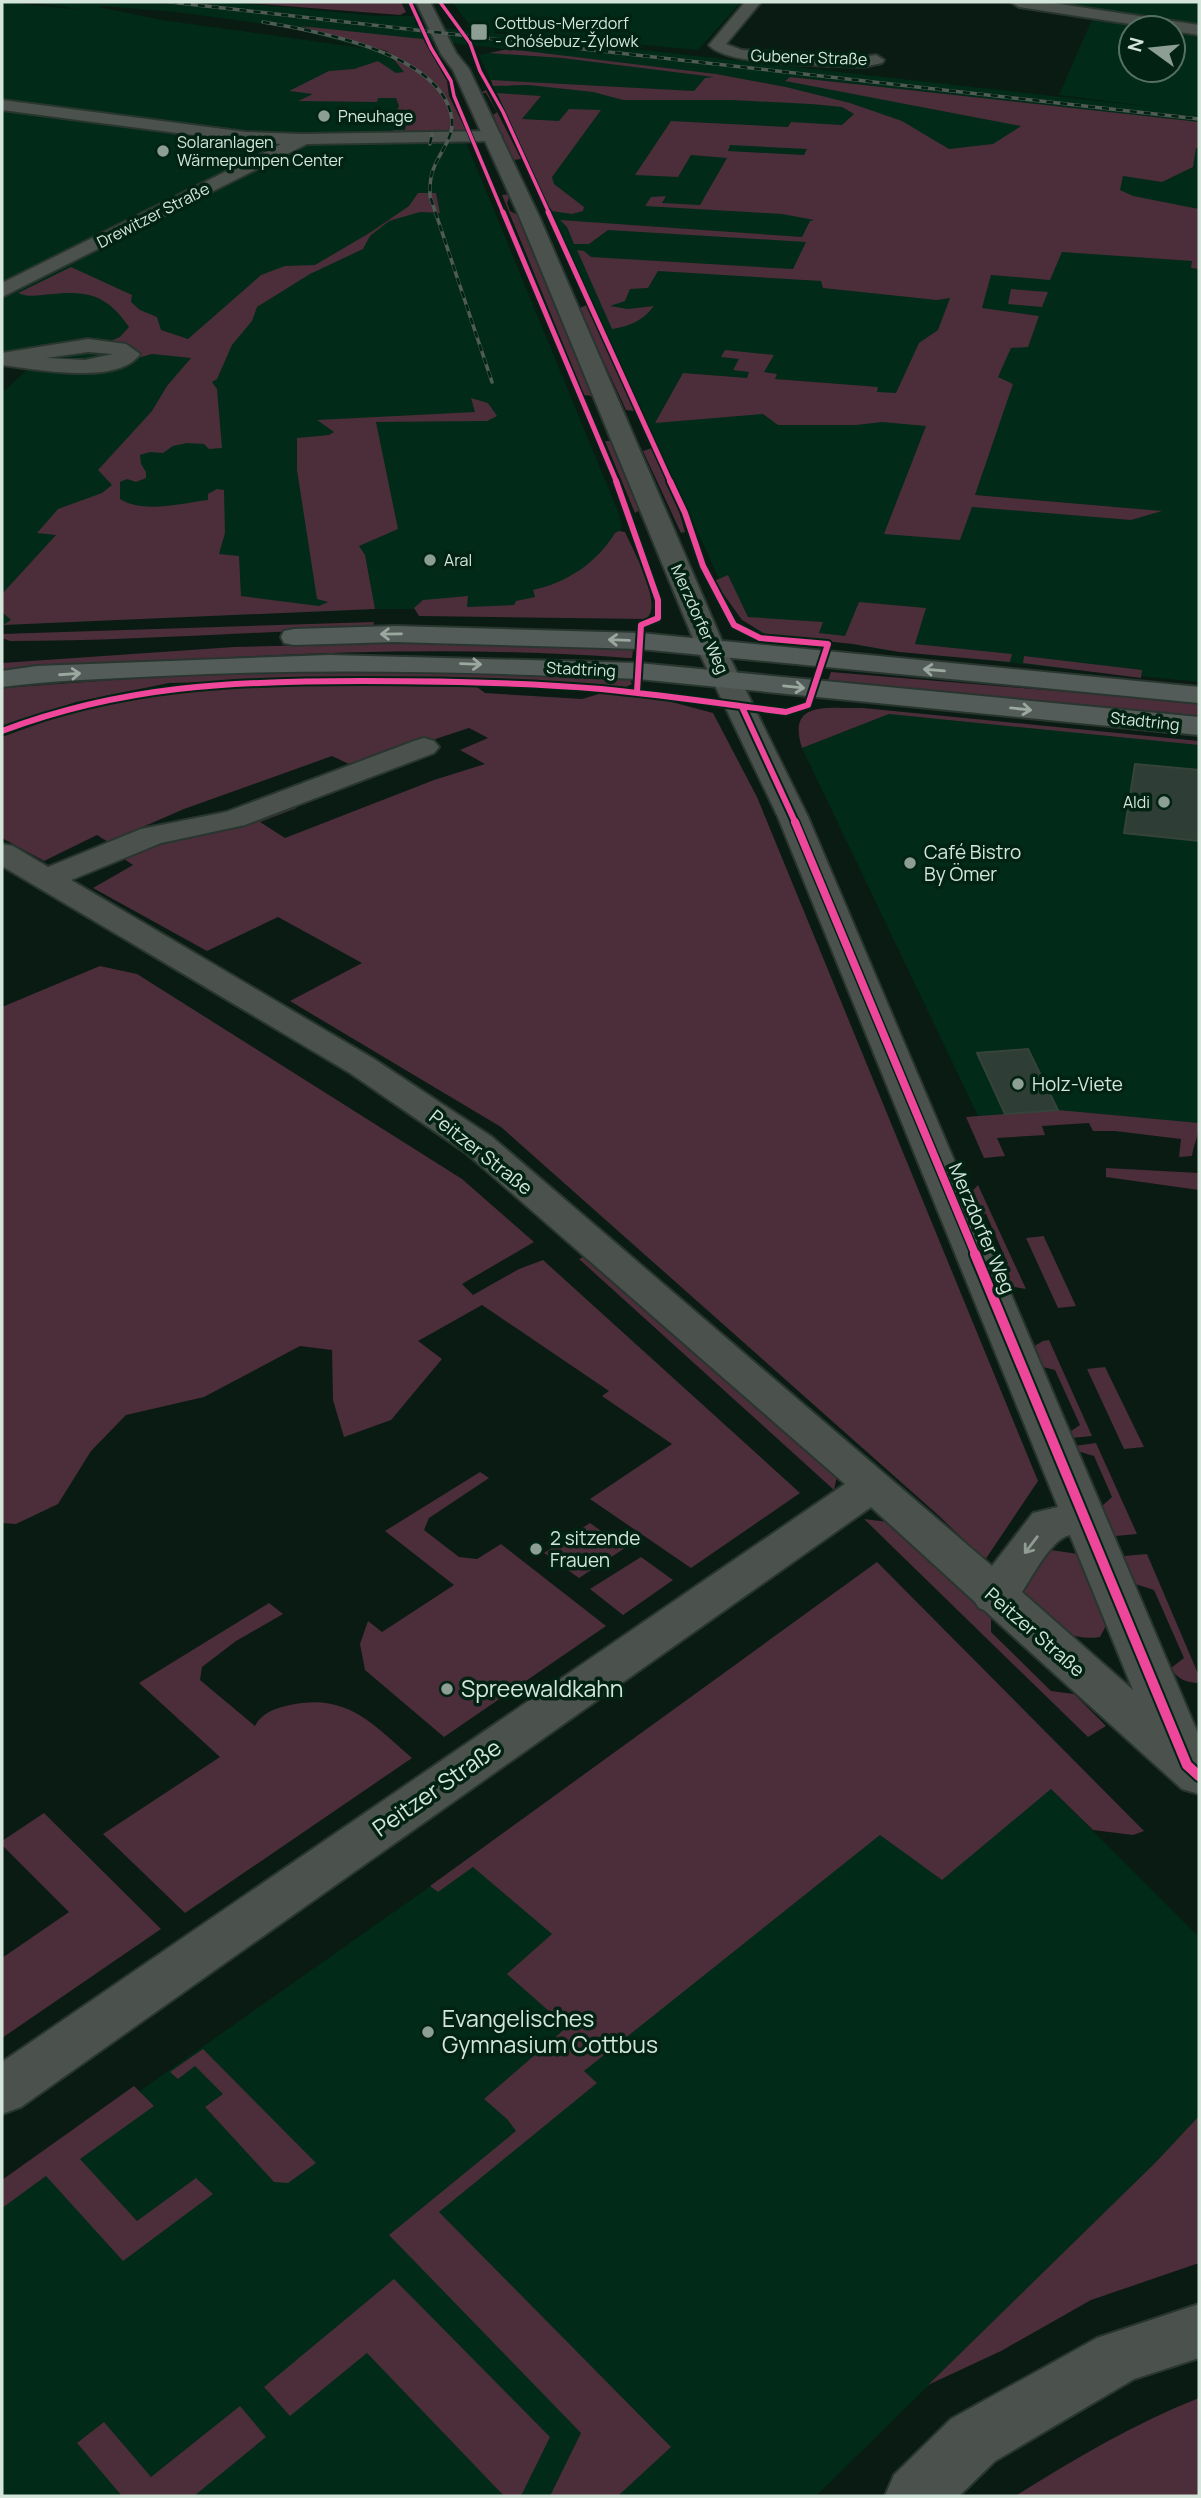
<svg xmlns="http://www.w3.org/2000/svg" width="1201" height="2498" font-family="Manrope,sans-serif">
  <rect width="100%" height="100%" fill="#0a1b13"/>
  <path fill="#012a18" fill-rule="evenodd" d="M2 2 84 10 32 2H234L376 16H414L416 25 470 31 467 25 496 27 469 24 452 2H741L698 50 505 32 506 28 501 27 493 33 1161 108 1059 95 1093 17 1164 28H1131V70H1173V29L1199 33V682L884 650 836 641 760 633 737 612 721 583 479 55 506 49 309 28 387 52 429 57 445 85 461 130 619 514 622 527 605 564 522 609H375L2 625V393L30 367 2 364ZM102 6 175 12 258 23 299 30 363 48 162 20 99 7Z
    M1051 2H1199V24Z
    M894 712 1199 743V1125L979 1118 802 748Z
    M877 1562 1051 1789 1199 1937V2116L1156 2162 816 2496H2V2188L472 1857Z"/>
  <path fill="#4c2d3a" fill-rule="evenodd" d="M234 2H401L406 12 400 15Z
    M300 26 423 39 447 81 449 96 467 132C444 133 413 140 392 130H405L409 110H397L399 106 396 98H378L377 102 298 101 313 94 289 91 329 71 354 69 378 61 396 73 404 72 387 51Z
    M509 49 716 74 786 87 850 103 902 121 949 149 993 144 1021 126 785 81 790 77 1199 122V148H1196L1193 167 1162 182 1123 176 1120 190 1133 196 1199 209V269L1191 268 1192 261 1062 252 1050 280 991 275 982 308 1039 316 1028 347 1011 348 998 377 1013 384 975 495 1162 511 1131 520 972 507 960 540 884 534 926 426 882 422 856 425H778L763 414 655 423 683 373 747 378 749 372 733 370 739 359 721 357 725 350 774 355 764 372 777 374 775 379 878 387 877 392 896 393 919 343 938 330 950 298 937 300 823 288 821 281 658 271 648 288 630 289 625 301 610 306 628 309 654 306C642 321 631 326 612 329L577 250 584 251 591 257 793 269 806 242 608 230 589 244H574L567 227 560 220 802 237 810 221 814 220 782 214 645 206 651 197 666 196 662 203 700 205 727 158 691 155 678 177 635 175 671 121 788 127 791 122 842 125 854 114 842 107 811 104 731 100H623L593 92 528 85 493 86 491 80 694 91 705 78 714 77 562 58 489 53ZM730 145 806 149H807L804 155 728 151Z
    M486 90 521 159 513 160 493 115 497 112 486 93H480Z
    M497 93 541 96 522 119 559 121 569 109 601 110 552 177 554 184 584 207 583 211 572 214 551 211Z
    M418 193H436L440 213 420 212 389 221 370 236 363 249 310 274 257 307 252 321 232 345 217 379 212 382 217 389 222 448 209 449 204 444 187 443 173 446 163 453 150 452 140 455 141 464 146 472V478L136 482 127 479 120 482V499C144 514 182 503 208 500V494L217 489 224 490 225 533 219 554 239 556 241 596 319 606 328 602 317 599 297 470V438L329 435 334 432 317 420 475 412 471 398 488 403 497 416 487 421 376 422 398 529 359 546 365 555 375 609 3 625 11 620 2 612V594L56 535 37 533 58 509 102 493 112 485 98 470 152 411 167 386 191 358 152 354 138 358 135 351 108 342 120 337 129 327C108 296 89 290 52 294 40 295 29 298 18 293L71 267 132 295 131 302 140 310 157 317 161 330 188 339 261 275 285 266 315 265 371 232 409 206Z
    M510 194 507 203 510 211 518 215 594 393 591 396 584 395 502 195Z
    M1011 289 1048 292 1042 307 1008 304Z
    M587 305 635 408V411L626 410 579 308Z
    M605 441H615L640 510 635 513Z
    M652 448 674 494 685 532 681 533 643 451Z
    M619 531 625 532C633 550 664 605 646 619L419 616 414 608 423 600 468 596 467 607 514 605 516 601 535 597 533 590C566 583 597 563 615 533Z
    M728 575 748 617 823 622 819 633 845 636 859 602 926 608 915 644 1012 654 1010 662 899 652 853 644 767 635 742 620 714 581Z
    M374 622 373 627 369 628C249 632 130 641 10 641L2 638V634Z
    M421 642 633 650 632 658H628C418 642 212 658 2 671V663L234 647Z
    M1024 656 1142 670 1141 678 1023 663Z
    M348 670 539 674 630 680 632 684 624 688 389 678 169 683 76 702 2 728V688L168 676Z
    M831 672 1199 703V718L827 683Z
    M307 685 477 687 485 693 582 699 602 693 625 694 657 698 713 713 757 797 1038 1481 985 1560 938 1515 501 1127 290 1001 362 963 278 917 207 951 93 888 133 865 121 857 141 847 291 804 297 808 260 822 285 838 434 780 485 764 460 750 488 738 469 728 353 766 332 756 184 809 108 842 97 835 44 861 2 838V737L79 709 166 690Z
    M863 708 1199 741V745L889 714 802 748C786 699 830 709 863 708Z
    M100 966 137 974 462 1179 534 1242 462 1284 473 1295 519 1269 543 1260 800 1493 691 1568 590 1499 672 1444 602 1396 609 1391 482 1305 418 1341 442 1359 391 1420 344 1437 333 1400 332 1350 300 1346 204 1397 126 1415 91 1451 58 1504 16 1524 2 1523V1007Z
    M1058 1110 1199 1123C1199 1135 1194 1143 1192 1156L1179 1157 1181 1139 1115 1131H1093L1089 1123 1042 1126 1045 1135 997 1138 1005 1156 984 1158 966 1117Z
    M1106 1168 1199 1173V1190L1106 1177Z
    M978 1185 1026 1289 1003 1285 997 1271 1008 1264 986 1214 971 1211 966 1198Z
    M1044 1236V1237L1076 1306 1058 1308 1026 1238Z
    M588 1255 837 1476 834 1490 579 1259Z
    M1049 1340 1092 1436 1071 1438 1068 1433 1080 1425 1055 1370 1039 1366 1031 1348 1043 1341Z
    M1105 1367 1144 1447 1124 1449 1087 1369Z
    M1096 1443 1137 1534 1115 1536 1101 1507 1112 1497 1094 1456 1077 1451 1074 1446Z
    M480 1472 489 1478 429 1518 424 1530 459 1557 477 1559 501 1544 606 1626 444 1737 365 1670 360 1644 368 1621 382 1632 454 1585 385 1531Z
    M864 1519 888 1522 991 1617V1632L1051 1691 1074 1694 1106 1726 1088 1737Z
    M590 1523 625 1548 579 1578 544 1553Z
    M1051 1550 1078 1554 1108 1622 1100 1637C1061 1643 1047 1616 1021 1591Z
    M1147 1554 1199 1676V1683C1188 1683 1176 1679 1171 1668L1184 1658 1154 1590 1135 1584 1124 1556Z
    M641 1557 673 1580 623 1615 590 1589Z
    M877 1562 1144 1831 1133 1835 1093 1830 1051 1789 942 1880 880 1835 584 2071 597 2083 439 2212 671 2447 618 2496H550L581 2433 389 2235 516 2131 507 2119 484 2099 567 2027 507 1974 552 1934 473 1867 438 1892 430 1886Z
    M269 1603 283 1614 236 1641 202 1667 200 1680 255 1726C261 1713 276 1708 290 1705 348 1693 372 1724 412 1758L185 1913 103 1834 220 1757 139 1683Z
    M44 1813 161 1929 2 2038V1958L69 1912 2 1845V1841Z
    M203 2049 316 2163 288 2183 274 2182 205 2107 223 2094 195 2066 178 2079 170 2072Z
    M134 2086 154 2106 80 2159 137 2221 196 2178 213 2194 123 2261 46 2176 2 2208V2180Z
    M1199 2116V2263L1091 2300 1001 2351 928 2385 1156 2162Z
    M394 2279 550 2437 521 2496H504L367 2353 290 2416 264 2387Z
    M1199 2398V2496H1015C1075 2459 1133 2424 1199 2398Z
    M240 2406 266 2437 194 2496H122L77 2443 104 2422 151 2477Z"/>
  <path fill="#2e3d35" stroke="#35433b" stroke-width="2" d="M1135 764 1199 770V841L1124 833Z
    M1028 1049 1058 1110 1005 1114 977 1053Z"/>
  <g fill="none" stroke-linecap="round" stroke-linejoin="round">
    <g stroke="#28362f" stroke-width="4">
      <path id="minor" d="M745 2H761L726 44 742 50 863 57 876 55 884 60 882 63 863 67C832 65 727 67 709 45Z
        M1011 2H1046L1199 25V35L1173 31V28H1156L1019 7Z
        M2 100 246 132 301 134 493 131 502 136 493 141 307 144 2 297V283L281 144 246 142 2 110Z
        M88 339 126 344 140 354C118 386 35 369 2 365V353ZM88 352 113 354 85 360 46 358Z
        M711 640 721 642 725 648 808 817 1199 1736V1794L1182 1789 984 1610 979 1608 975 1602 871 1507 21 2107 2 2114V2062L845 1484 466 1153 350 1073 2 866V844L13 846 48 867 141 829 226 812 414 741 424 738 434 741 439 747 434 753 245 825 161 843 71 880 374 1059 492 1137 992 1566 1033 1513 1058 1507 778 817 697 648 701 642ZM1070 1535 1133 1690 1022 1592C1032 1577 1052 1538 1070 1535Z
        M1199 2304V2358L1134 2379 995 2461 959 2496H885L894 2475 951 2419 1097 2338Z"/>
    </g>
    <g stroke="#28362f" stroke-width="4">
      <path id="tertiary" d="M416 2H430L456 53 469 69 539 216 725 648 721 654 711 656 701 654 697 648 519 216 453 70 441 54Z"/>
    </g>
    <g stroke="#28362f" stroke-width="4">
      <path id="primary" d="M395 626 640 633 1199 687V703L640 649 395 642 294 645 284 643 281 637 284 631 294 629Z
        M330 655 638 663 1199 717V735L638 679C479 672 320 668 161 676 107 679 54 680 2 687V671L37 666Z"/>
    </g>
    <use href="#minor" fill="#4b524e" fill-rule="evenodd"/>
    <use href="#tertiary" fill="#4b524e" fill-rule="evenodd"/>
    <use href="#primary" fill="#535c58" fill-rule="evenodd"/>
    <g stroke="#515b56" stroke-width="3.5">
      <path id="rail" d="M170 2 1199 119
        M263 22C317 31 444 53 452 120 454 136 441 151 435 165 430 175 430 185 430 196L492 382
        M430 144 432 134"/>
    </g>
    <use href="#rail" stroke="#022313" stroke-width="2.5" stroke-dasharray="7" stroke-linecap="butt"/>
    <g stroke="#022313" stroke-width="5">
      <path id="cycleway-far4" d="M410 2 431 48 451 81 454 96 503 213
        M440 2 470 43 480 71 503 112 549 213"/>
    </g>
    <g stroke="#022313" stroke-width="8">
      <path id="cycleway-far3" d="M503 212 617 483
        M548 212 671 483"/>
    </g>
    <g stroke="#022313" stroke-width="10">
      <path id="cycleway-far2" d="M616 481 658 600V618L641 625 637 692
        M742 707 796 824
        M2 731C124 685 234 681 362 681 442 681 522 682 601 689 663 695 724 704 786 712L808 705 828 644 760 638 734 625 703 566 685 513 670 481"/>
    </g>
    <g stroke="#022313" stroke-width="11">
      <path id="cycleway-far1" d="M795 822 976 1256"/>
    </g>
    <g stroke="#022313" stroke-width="14">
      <path id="cycleway" d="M975 1254 1187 1765 1199 1776"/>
    </g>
    <use href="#cycleway-far4" stroke="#ed469a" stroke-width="3.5"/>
    <use href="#cycleway-far3" stroke="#ed469a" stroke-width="5"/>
    <use href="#cycleway-far2" stroke="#ed469a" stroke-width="6"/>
    <use href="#cycleway-far1" stroke="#ed469a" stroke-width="8"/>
    <use href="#cycleway" stroke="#ed469a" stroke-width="10"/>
  </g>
  <defs><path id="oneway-shaft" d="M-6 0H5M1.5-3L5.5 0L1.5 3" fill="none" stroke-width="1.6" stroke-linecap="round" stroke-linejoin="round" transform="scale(1.75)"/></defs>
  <g stroke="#9aa8a0">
    <use href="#oneway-shaft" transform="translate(391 634) rotate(179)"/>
    <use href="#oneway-shaft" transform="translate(619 640) rotate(-178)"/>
    <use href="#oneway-shaft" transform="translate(471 664) rotate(2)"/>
    <use href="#oneway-shaft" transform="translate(934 670) rotate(-175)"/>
    <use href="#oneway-shaft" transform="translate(70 674) rotate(-4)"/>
    <use href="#oneway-shaft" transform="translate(794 687) rotate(6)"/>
    <use href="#oneway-shaft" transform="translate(1021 709) rotate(6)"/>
  </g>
  <use stroke="#909c94" href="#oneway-shaft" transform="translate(1031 1545) rotate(127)"/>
  <g fill="#8d9f95" stroke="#022313" stroke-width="2.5">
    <rect x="470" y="23" width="18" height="18" rx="3.5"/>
    <circle cx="324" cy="116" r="7"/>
    <circle cx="163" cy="151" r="7"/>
    <circle cx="430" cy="560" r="7"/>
    <circle cx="1164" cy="802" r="7"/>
    <circle cx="910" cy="863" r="7"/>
    <circle cx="1018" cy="1084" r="7"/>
    <circle cx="536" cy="1549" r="7"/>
    <circle cx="447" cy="1689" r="7"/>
    <circle cx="428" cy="2032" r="7"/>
  </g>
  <g text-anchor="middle" stroke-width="7" stroke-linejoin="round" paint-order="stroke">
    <g font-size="16" fill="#d4e6db" stroke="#022313" text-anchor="start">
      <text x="495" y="29">Cottbus-Merzdorf<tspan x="495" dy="18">- Chóśebuz-Žylowk</tspan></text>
      <text x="338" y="122">Pneuhage</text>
      <text x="177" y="148">Solaranlagen<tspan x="177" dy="18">Wärmepumpen Center</tspan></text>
      <text x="444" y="566">Aral</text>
      <text x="1150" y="808" text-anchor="end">Aldi</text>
    </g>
    <g font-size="16" fill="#d4e6db" stroke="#022313">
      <text transform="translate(809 57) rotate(2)" y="6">Gubener Straße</text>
      <text transform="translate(153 215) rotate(-27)" y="6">Drewitzer Straße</text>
      <text transform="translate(700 619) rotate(66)" y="6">Merzdorfer Weg</text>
      <text transform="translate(581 669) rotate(3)" y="6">Stadtring</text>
      <text transform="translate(1145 721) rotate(6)" y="6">Stadtring</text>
    </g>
    <g font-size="19" fill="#d4e6db" stroke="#022313" text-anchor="start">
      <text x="924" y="859">Café Bistro<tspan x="924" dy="22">By Ömer</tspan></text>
      <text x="1032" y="1091">Holz-Viete</text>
      <text x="550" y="1545">2 sitzende<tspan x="550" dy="22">Frauen</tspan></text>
    </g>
    <g font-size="19" fill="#d4e6db" stroke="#022313">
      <text transform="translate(481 1152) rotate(38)" y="7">Peitzer Straße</text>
      <text transform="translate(982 1228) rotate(67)" y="7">Merzdorfer Weg</text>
      <text transform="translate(1035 1632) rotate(41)" y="7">Peitzer Straße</text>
    </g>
    <g font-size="23" fill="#d4e6db" stroke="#022313" text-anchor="start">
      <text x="461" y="1697">Spreewaldkahn</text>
      <text x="442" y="2027">Evangelisches<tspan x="442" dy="26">Gymnasium Cottbus</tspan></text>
    </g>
    <g font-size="23" fill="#d4e6db" stroke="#022313">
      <text transform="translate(437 1788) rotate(-35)" y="8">Peitzer Straße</text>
    </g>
  </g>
  <rect width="1201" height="2498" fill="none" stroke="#d4e6db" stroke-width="7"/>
  <g transform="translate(1152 49) rotate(285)"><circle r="33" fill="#022313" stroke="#567163" stroke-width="2"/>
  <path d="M0-5L12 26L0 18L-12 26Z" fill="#8d9f95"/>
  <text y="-10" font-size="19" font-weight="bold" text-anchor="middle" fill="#d4e6db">N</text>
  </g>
</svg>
